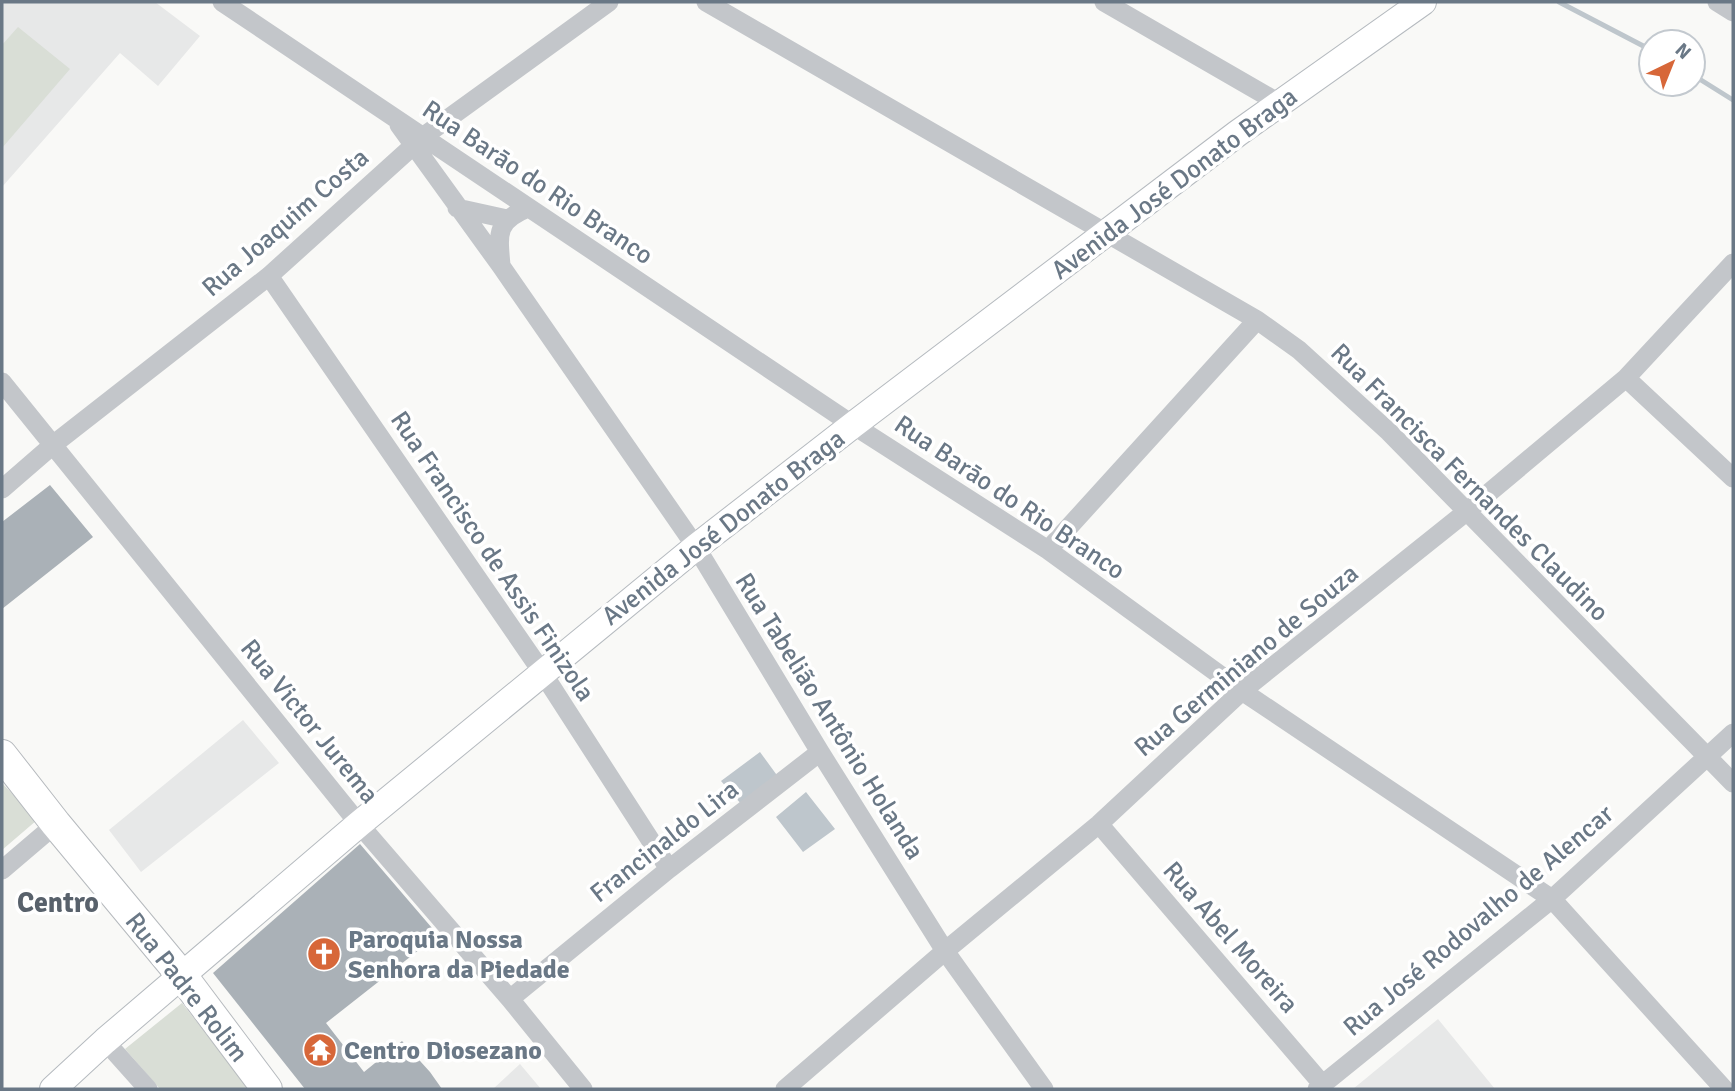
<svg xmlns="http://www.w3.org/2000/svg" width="1735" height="1091" font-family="Signika,sans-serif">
  <rect width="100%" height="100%" fill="#f9f9f7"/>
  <path fill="#e7e8e8" d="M2 2H155L200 36 158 86 120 53 2 187Z
    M243 720 279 763 141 872 109 830Z
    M1438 1019 1495 1089H1353Z
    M520 1064 541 1089H493Z"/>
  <path fill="#d9ded6" d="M18 27 70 69 2 148V45Z
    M2 783 37 820 2 850Z
    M182 1003 249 1089H160L125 1049Z"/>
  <path fill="#bec6cc" d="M760 752 779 778 742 805 721 781Z
    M806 792 835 829 803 852 776 817Z"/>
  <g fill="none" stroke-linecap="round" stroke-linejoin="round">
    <path stroke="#bec6cc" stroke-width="5" d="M1559 2 1651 50
      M1693 75 1733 100"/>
  </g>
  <path fill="#aab1b7" d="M50 485 93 537 2 609V522Z
    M360 844 438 935 326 1023 364 1072 402 1041 430 1072 442 1089H305L213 973Z"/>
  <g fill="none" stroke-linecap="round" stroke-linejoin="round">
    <g stroke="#b5babf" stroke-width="28">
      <path id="secondary" d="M53 1089 105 1041 359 824 696 547 853 425 1238 133 1423 2"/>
    </g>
    <g stroke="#b6babe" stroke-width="32">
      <path id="primary" d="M2 755 56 824 183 977 267 1089"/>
    </g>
    <path stroke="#c3c6ca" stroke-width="19" d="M222 2 853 425 1048 550 1242 691 1552 899 1724 1089
      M706 2 1257 320 1299 350 1389 432 1733 783
      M1104 2 1279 103
      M1717 2 1733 12
      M399 125 501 266 696 547 820 752 945 951 1044 1089
      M457 208 507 219
      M501 265C498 233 496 221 528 208
      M269 276 542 672 669 869
      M1626 378 1733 478
      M2 382 359 824 510 999 583 1089
      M2 489 54 444 269 276 424 136 609 2
      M1048 550 1257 320
      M1099 824 1323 1085
      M2 870 56 824
      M510 999 669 869 820 752
      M105 1041 148 1089
      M785 1089 945 951 1099 824 1242 691 1466 512 1626 378 1733 263
      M1317 1089 1552 899 1733 733"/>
    <use href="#secondary" stroke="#fff" stroke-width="26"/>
    <use href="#primary" stroke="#fff" stroke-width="30"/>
  </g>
  <defs>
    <g id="church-disc" transform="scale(1.75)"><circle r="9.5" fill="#d76739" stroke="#fff"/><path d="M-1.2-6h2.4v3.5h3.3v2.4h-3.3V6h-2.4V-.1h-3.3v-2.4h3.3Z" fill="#fff"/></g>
    <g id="temple-disc" transform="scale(1.75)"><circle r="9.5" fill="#d76739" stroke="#fff"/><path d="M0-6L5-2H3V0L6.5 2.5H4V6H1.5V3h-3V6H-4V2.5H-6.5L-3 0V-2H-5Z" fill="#fff"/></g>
  </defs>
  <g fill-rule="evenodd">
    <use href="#church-disc" x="324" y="954"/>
    <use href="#temple-disc" x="320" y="1050"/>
  </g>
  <g text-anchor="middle" stroke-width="7" stroke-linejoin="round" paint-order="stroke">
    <g font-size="26" fill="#6a7886" stroke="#fff">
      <text transform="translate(538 182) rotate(34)" y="9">Rua Barāo do Rio Branco</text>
      <text transform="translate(1174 183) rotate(-37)" y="9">Avenida José Donato Braga</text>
      <text transform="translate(285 222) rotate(-41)" y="9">Rua Joaquim Costa</text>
      <text transform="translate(1470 482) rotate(45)" y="9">Rua Francisca Fernandes Claudino</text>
      <text transform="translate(1010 497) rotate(34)" y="9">Rua Barāo do Rio Branco</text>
      <text transform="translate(723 527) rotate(-38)" y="9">Avenida José Donato Braga</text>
      <text transform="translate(493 556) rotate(56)" y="9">Rua Francisco de Assis Finizola</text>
      <text transform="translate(1246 660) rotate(-40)" y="9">Rua Germiniano de Souza</text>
      <text transform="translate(830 716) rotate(58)" y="9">Rua Tabelião Antônio Holanda</text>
      <text transform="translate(310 721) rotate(51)" y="9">Rua Victor Jurema</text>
      <text transform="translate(664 841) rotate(-38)" y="9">Francinaldo Lira</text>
      <text transform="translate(1478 920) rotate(-40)" y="9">Rua José Rodovalho de Alencar</text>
      <text transform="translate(1231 937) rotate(49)" y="9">Rua Abel Moreira</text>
      <text transform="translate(187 987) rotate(52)" y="9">Rua Padre Rolim</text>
    </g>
    <g font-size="26" font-weight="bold" fill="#6a7886" stroke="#fff" text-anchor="start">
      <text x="348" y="948">Paroquia Nossa<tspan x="348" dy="30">Senhora da Piedade</tspan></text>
      <text x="344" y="1059">Centro Diosezano</text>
    </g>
    <g font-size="28" font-weight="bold" fill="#58616b" stroke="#fff">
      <text x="58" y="912">Centro</text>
    </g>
  </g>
  <rect width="1735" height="1091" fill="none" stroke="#6a7886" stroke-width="7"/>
  <g transform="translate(1672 63) rotate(43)"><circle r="33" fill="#ffffff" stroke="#c3c9cf" stroke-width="2"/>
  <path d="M0-5L12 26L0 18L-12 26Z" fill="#d76739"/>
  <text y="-10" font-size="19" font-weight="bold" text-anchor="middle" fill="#6a7886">N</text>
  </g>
</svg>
